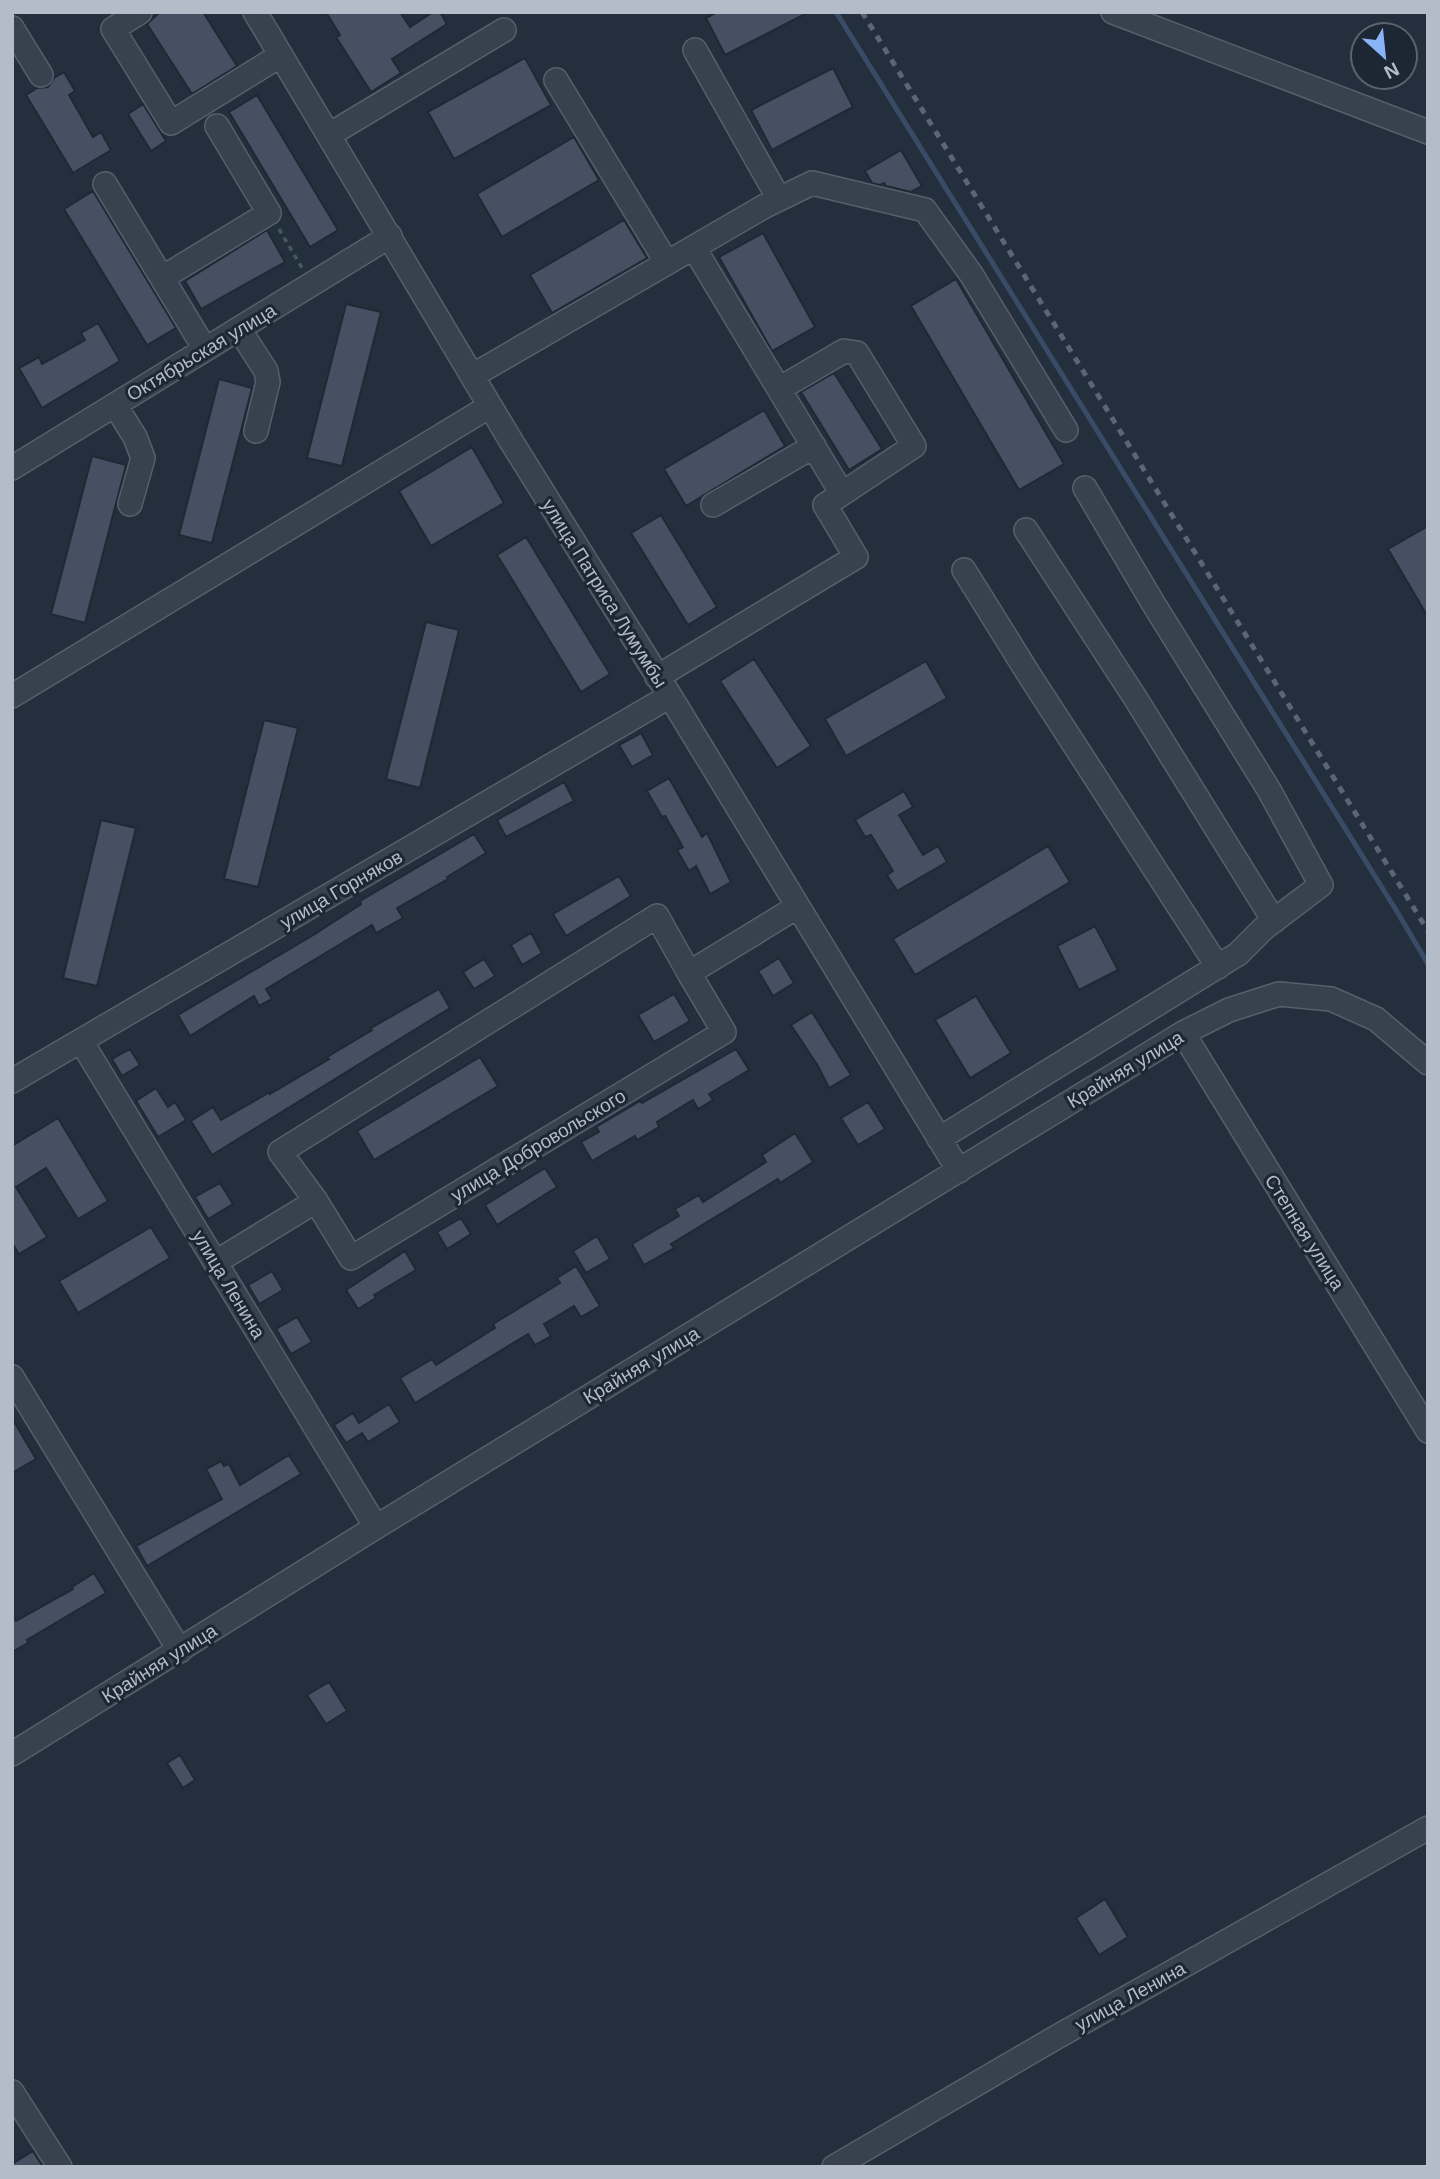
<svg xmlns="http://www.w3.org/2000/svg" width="1440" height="2179" font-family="Helvetica,sans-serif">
  <rect width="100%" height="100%" fill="#242f3e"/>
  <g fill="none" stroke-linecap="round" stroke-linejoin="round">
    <path stroke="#394c67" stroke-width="5" d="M836 12 1396 910 1428 964"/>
  </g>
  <path fill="#455162" stroke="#1f2835" stroke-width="2" d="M160 12H203L237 66 192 94 147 24Z
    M326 12H400L410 27 433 12H440L447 24 392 59 401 73 371 92 336 37 340 35Z
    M717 12H809L725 55 706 18Z
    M525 58 551 105 454 159 428 112Z
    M833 68 853 107 772 150 751 110Z
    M64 72 75 91 69 95 93 137 101 132 111 150 73 173 26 95 37 88 48 87 54 78Z
    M257 95 338 230 310 247 229 112Z
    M143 104 166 141 151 151 128 114Z
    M574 137 599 180 502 237 477 194Z
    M901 150 922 186 911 192 886 186 884 183 880 185 872 183 865 171Z
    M93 191 176 328 147 345 64 209Z
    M624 220 647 258 552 313 530 275Z
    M267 230 285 262 201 309 185 281Z
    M763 233 815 327 772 351 719 257Z
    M956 279 1064 464 1019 490 911 306Z
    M346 304 381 312 342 466 307 458Z
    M98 323 120 361 42 408 19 368 39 357 42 364 85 340 81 333Z
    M834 373 882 449 849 470 801 392Z
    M219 379 252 388 212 543 179 535Z
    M764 410 785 446 686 506 664 469Z
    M472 447 504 503 431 546 399 491Z
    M92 456 126 465 85 623 51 614Z
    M661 515 717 607 688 625 631 533Z
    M1428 526V617L1388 549Z
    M526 537 610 674 581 692 497 555Z
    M426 622 459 630 420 788 386 779Z
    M754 659 811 746 777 768 720 681Z
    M926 661 947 698 846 756 825 719Z
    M264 720 298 728 258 887 224 879Z
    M641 733 653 755 632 767 619 745Z
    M669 778 702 837 707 833 731 882 710 894 696 866 689 871 677 850 683 847 665 816 662 817 647 791Z
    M564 782 574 801 506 837 497 820Z
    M904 791 913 807 899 815 923 855 938 846 947 862 897 891 887 875 893 871 871 835 865 837 855 820Z
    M101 820 136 828 97 986 63 978Z
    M474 834 486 853 447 877 448 879 397 908 403 918 376 933 372 925 266 989 272 999 259 1006 254 996 190 1036 178 1015 315 934 361 904 360 901Z
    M1048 846 1070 882 915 975 893 939Z
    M619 876 631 896 566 936 553 914Z
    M1095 926 1118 970 1079 990 1057 946Z
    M531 933 542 953 522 965 511 945Z
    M779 958 794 983 773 996 758 971Z
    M484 959 495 976 474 989 463 972Z
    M439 989 450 1008 212 1155 191 1121 213 1107 221 1120 270 1092V1094L329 1059 327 1057 372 1030 371 1028Z
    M674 994 690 1021 654 1042 638 1015Z
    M976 996 1011 1053 970 1078 935 1020Z
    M812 1012 851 1075 829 1088 818 1066 791 1025Z
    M130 1049 140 1065 122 1076 112 1059Z
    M736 1049 749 1070 709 1094 713 1100 698 1109 693 1100 657 1122 659 1127 637 1140 635 1136 592 1161 581 1142 599 1132 596 1127 640 1101 642 1103Z
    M480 1057 498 1086 374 1160 357 1131Z
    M156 1088 168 1107 175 1102 186 1120 158 1137 136 1101Z
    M868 1102 885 1129 858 1145 841 1118Z
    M58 1118 108 1201 78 1219 46 1168 16 1187 47 1237 19 1254 12 1243V1146Z
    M795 1133 813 1162 780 1183 778 1179 671 1244 674 1248 644 1265 632 1244 679 1216 675 1209 699 1195 703 1202 766 1162 762 1155Z
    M545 1168 557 1187 497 1225 485 1205Z
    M220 1183 233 1204 208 1219 195 1197Z
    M461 1218 471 1234 447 1249 437 1232Z
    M151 1227 170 1258 78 1313 59 1281Z
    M597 1236 610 1259 586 1273 573 1251Z
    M405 1251 416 1270 374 1295 376 1298 358 1309 346 1290Z
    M576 1266 600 1306 581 1317 574 1306 544 1324 551 1336 535 1345 528 1334 415 1403 400 1378 432 1359 436 1365 495 1328 493 1324 560 1283 557 1278Z
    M272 1271 283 1290 259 1304 248 1285Z
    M297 1317 312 1342 291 1354 276 1329Z
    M389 1404 400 1422 368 1442 362 1433 346 1443 334 1425 353 1413 359 1423Z
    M12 1418 36 1459 12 1473Z
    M289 1455 301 1474 147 1566 136 1546 222 1499 206 1469 221 1461 224 1466 229 1464 240 1485Z
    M94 1573 106 1593 27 1640 28 1643 12 1652V1614L16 1621 73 1589 72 1587Z
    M329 1682 347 1711 326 1724 307 1695Z
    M180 1755 195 1780 183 1788 167 1763Z
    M1105 1899 1128 1937 1099 1955 1076 1918Z
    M33 2151 43 2167H12V2164Z"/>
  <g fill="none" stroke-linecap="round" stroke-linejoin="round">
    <g stroke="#565f6c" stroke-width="26">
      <path id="minor" d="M140 12 113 29 171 123 281 55
        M255 12 511 441 670 696 959 1171
        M1113 12 1428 132
        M12 28 41 75
        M695 50 779 199
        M556 80 667 263
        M329 135 504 30
        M105 184 205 349
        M694 248 835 482
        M162 278 269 213 217 126
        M239 329 266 371 268 382 256 431
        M472 376 765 206 812 183 925 210 971 274 1066 430
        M115 405 135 437 143 458 130 504
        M12 468 390 236
        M713 505 814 446
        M1026 530 1134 696 1274 921
        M964 570 1028 673 1218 967
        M657 677 856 557 825 505 914 446 857 353 844 351 779 389
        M12 696 490 406
        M1183 1033 1428 1431
        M81 1041 376 1527
        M12 1081 670 696
        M939 1139 1238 954 1263 929 1321 885 1269 790 1153 603 1085 488
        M316 1201 280 1152 657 916 689 973
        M216 1262 316 1201 351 1258 724 1032 689 973 797 907
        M12 1377 180 1651
        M12 1754 376 1527 1183 1033 1229 1010 1279 994 1331 999 1376 1019 1428 1063
        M12 2092 60 2167
        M834 2167 1055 2038 1428 1828"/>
    </g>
    <path stroke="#44595c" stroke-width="3.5" stroke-dasharray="5 5" stroke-linecap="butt" d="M279 229 302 268"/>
    <use href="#minor" stroke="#38414e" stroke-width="23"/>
    <path stroke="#5a6575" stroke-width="5" stroke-dasharray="7 7" stroke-linecap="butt" d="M862 12 1428 931"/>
  </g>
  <g text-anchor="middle" stroke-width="6" stroke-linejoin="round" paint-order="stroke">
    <g font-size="19" fill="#b4bcc9" stroke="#1d2633">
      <text transform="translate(201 352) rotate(-31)" y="7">Октябрьская улица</text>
      <text transform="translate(605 593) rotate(58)" y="7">улица Патриса Лумумбы</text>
      <text transform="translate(341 889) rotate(-30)" y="7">улица Горняков</text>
      <text transform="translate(1125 1069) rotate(-31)" y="7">Крайняя улица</text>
      <text transform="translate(538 1145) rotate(-31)" y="7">улица Добровольского</text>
      <text transform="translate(1305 1232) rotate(58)" y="7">Степная улица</text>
      <text transform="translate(229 1284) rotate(59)" y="7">улица Ленина</text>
      <text transform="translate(641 1365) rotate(-31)" y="7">Крайняя улица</text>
      <text transform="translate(159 1663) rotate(-32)" y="7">Крайняя улица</text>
      <text transform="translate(1130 1996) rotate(-29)" y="7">улица Ленина</text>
    </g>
  </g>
  <rect width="1440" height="2179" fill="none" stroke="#b4bcc9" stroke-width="28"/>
  <g transform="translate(1384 56) rotate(153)"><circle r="33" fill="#1d2633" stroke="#59626f" stroke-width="2"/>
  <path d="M0-5L12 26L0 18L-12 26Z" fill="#8ab4f8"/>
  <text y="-10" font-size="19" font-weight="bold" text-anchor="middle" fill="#b4bcc9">N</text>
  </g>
</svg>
